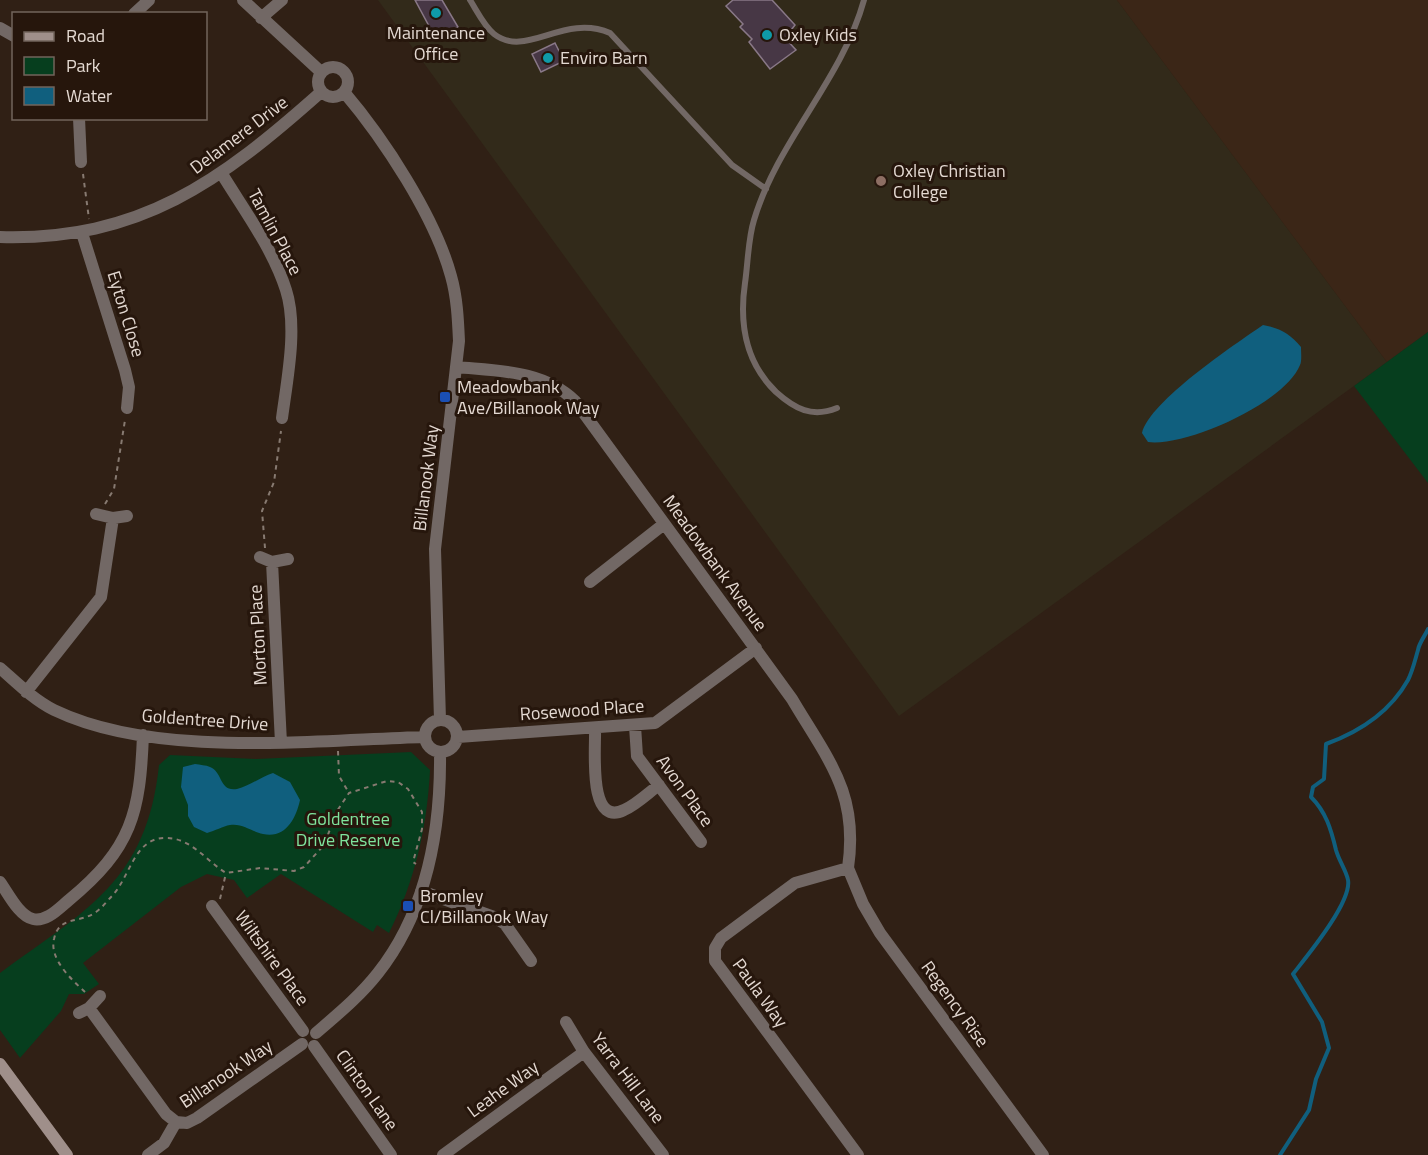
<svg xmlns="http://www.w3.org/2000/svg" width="1428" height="1155" font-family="'Titillium Web',sans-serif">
  <rect width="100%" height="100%" fill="#302015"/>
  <path fill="#322a1a" d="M378 0H1117L1387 362 899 716Z"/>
  <path fill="#3b2617" d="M1117 0H1428V332L1387 362Z"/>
  <path fill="#063e1e" d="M1428 332V483L1354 386Z
    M411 752 430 770C427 828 415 881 389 933L377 925 373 932 281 874 247 898 234 880 207 874 181 887 83 963 99 984 84 994H69L61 1011 20 1058 0 1030V973C86 910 147 881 159 765L170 755 256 759Z"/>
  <path fill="#105f7e" d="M1263 325C1280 328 1290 334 1301 347 1301 352 1302 361 1300 365 1285 403 1186 447 1148 442L1142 433C1150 401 1234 345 1263 325Z
    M195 764C200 765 206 765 210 767 223 772 219 792 237 789 249 786 261 777 273 773L290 782 300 800C296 819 285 839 263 834 252 832 243 823 230 825 223 826 215 831 207 833L194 827 188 816V805L181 787 183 767Z"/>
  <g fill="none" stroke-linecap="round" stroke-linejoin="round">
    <path stroke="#105f7e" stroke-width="4" d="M1280 1155 1309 1110 1316 1079 1329 1048 1322 1022 1293 974C1307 956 1352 902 1348 880 1346 870 1339 861 1336 850 1331 829 1326 812 1311 797L1313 787 1324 779 1326 744C1359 732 1390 712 1408 680 1413 670 1415 660 1418 650 1419 643 1425 636 1428 629"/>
  </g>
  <path fill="#473745" stroke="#897887" stroke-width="1.5" d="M415 0H442L458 27 436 39Z
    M733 0H772L795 25 785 38 796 50 770 69 749 42 752 39 740 27 743 24 726 6Z
    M555 43 564 61 541 72 532 54Z"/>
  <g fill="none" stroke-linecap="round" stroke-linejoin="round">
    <path stroke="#877a71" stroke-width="2" stroke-dasharray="4.5 4.5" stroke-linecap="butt" d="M83 174 89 219
      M105 504 114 489 125 420
      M265 548 262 511 274 482 281 431
      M338 751 339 776 349 793
      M220 899 226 873
      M85 992C72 980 49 959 54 939 59 915 80 924 96 912 102 908 107 901 112 896 130 877 134 839 164 838 191 837 205 860 226 873L260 868 294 871 304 867 324 845 337 811 349 793 387 781 398 782 408 789 422 812V829L413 862 416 864"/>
    <path stroke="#726865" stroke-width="6" d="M470 0C477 11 484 26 494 34 526 59 563 13 610 33L732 165 766 189
      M837 408C812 418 795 409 776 392 745 362 739 324 745 283 748 263 748 239 754 220 778 140 842 80 864 0"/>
    <path stroke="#726865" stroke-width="12" d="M243 0 321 72
      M134 14 149 0
      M261 18 282 0
      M0 28 14 36
      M318 82a15 15 0 1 1 30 0a15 15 0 1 1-30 0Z
      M344 92C384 139 435 217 451 276 457 297 458 319 459 341L435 549 440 720
      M79 118 81 162
      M222 174C244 210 273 249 286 290 298 327 287 380 282 418
      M82 233 125 370 129 387 127 408
      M0 237C140 241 221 181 321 92
      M457 367C498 371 543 370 575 401L792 699C828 760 859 793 848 868
      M96 514 113 518 127 516
      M260 557 272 562 288 559
      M272 562 281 743
      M590 582 664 524
      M0 668C17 683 34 700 54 710 156 759 314 740 425 737
      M26 692 101 597 113 518
      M425 736a16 16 0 1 1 32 0a16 16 0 1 1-32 0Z
      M635 726 637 756 701 842
      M595 728C596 747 587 828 624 810 636 805 648 793 659 785
      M458 737 655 723 756 648
      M848 868 795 883 721 938 715 948V961L858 1155
      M848 868 863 904 880 933 1043 1155
      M0 882C8 893 19 916 33 919 47 922 59 908 69 900 132 848 140 813 143 735
      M421 891 494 917 505 924 531 961
      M212 906 303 1031
      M89 1008 166 1114 176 1122
      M79 1013 89 1008 100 996
      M566 1022 584 1052 663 1155
      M316 1033C338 1014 360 996 378 973 427 911 441 829 440 752
      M314 1046 391 1155
      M176 1122 187 1123 197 1118 302 1044
      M148 1155 164 1143 176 1122
      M443 1155 584 1052"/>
    <path stroke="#9f8f8a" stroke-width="12" d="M0 1064 67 1155"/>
  </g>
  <g fill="#0f9aa8" stroke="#26160c" stroke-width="2">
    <circle cx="436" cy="13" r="6"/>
    <circle cx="767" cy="35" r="6"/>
    <circle cx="548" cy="58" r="6"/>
  </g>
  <circle fill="#8d6e63" stroke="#26160c" stroke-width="2" cx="881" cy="181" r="6"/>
  <g fill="#1a4fb4" stroke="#26160c" stroke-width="2">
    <rect x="439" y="391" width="12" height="12" rx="3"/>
    <rect x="402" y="900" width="12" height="12" rx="3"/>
  </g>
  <g text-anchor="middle" stroke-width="6" stroke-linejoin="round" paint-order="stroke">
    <g font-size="18" fill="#e4d9d2" stroke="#26160c" text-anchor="start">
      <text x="436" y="39" text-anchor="middle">Maintenance<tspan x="436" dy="21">Office</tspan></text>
      <text x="779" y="41">Oxley Kids</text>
      <text x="560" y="64">Enviro Barn</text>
      <text x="893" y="177">Oxley Christian<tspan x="893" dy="21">College</tspan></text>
      <text x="457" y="393">Meadowbank<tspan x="457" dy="21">Ave/Billanook Way</tspan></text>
      <text x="420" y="902">Bromley<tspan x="420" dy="21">Cl/Billanook Way</tspan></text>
    </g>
    <g font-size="18" fill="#e4d9d2" stroke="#26160c">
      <text transform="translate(239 135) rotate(-37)" y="6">Delamere Drive</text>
      <text transform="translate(275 232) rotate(62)" y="6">Tamlin Place</text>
      <text transform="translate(126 314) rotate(73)" y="6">Eyton Close</text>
      <text transform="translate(426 478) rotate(-83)" y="6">Billanook Way</text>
      <text transform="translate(715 563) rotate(54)" y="6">Meadowbank Avenue</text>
      <text transform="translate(258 635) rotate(-93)" y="6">Morton Place</text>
      <text transform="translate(582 710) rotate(-4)" y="6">Rosewood Place</text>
      <text transform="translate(205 720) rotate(4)" y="6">Goldentree Drive</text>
      <text transform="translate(685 791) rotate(54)" y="6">Avon Place</text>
      <text transform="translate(272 958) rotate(54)" y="6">Wiltshire Place</text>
      <text transform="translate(760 993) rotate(54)" y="6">Paula Way</text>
      <text transform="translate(955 1004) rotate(54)" y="6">Regency Rise</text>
      <text transform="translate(226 1074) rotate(-34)" y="6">Billanook Way</text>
      <text transform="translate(628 1078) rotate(53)" y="6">Yarra Hill Lane</text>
      <text transform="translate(503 1089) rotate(-36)" y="6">Leahe Way</text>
      <text transform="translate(367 1090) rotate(55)" y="6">Clinton Lane</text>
    </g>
    <g font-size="18" fill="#7fe49d" stroke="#26160c">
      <text x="348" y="825">Goldentree<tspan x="348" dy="21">Drive Reserve</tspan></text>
    </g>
  </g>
  <rect x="12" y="12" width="195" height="108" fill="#26160c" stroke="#72645b" stroke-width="1.5"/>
  <rect x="24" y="32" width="30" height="9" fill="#9f8f8a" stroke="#72645b" stroke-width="1.5"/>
  <text x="66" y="42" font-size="18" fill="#e4d9d2">Road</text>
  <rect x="24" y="57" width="30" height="18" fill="#063e1e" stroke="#72645b" stroke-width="1.5"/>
  <text x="66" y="72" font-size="18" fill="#e4d9d2">Park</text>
  <rect x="24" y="87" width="30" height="18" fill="#105f7e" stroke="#72645b" stroke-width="1.5"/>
  <text x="66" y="102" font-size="18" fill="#e4d9d2">Water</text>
</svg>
